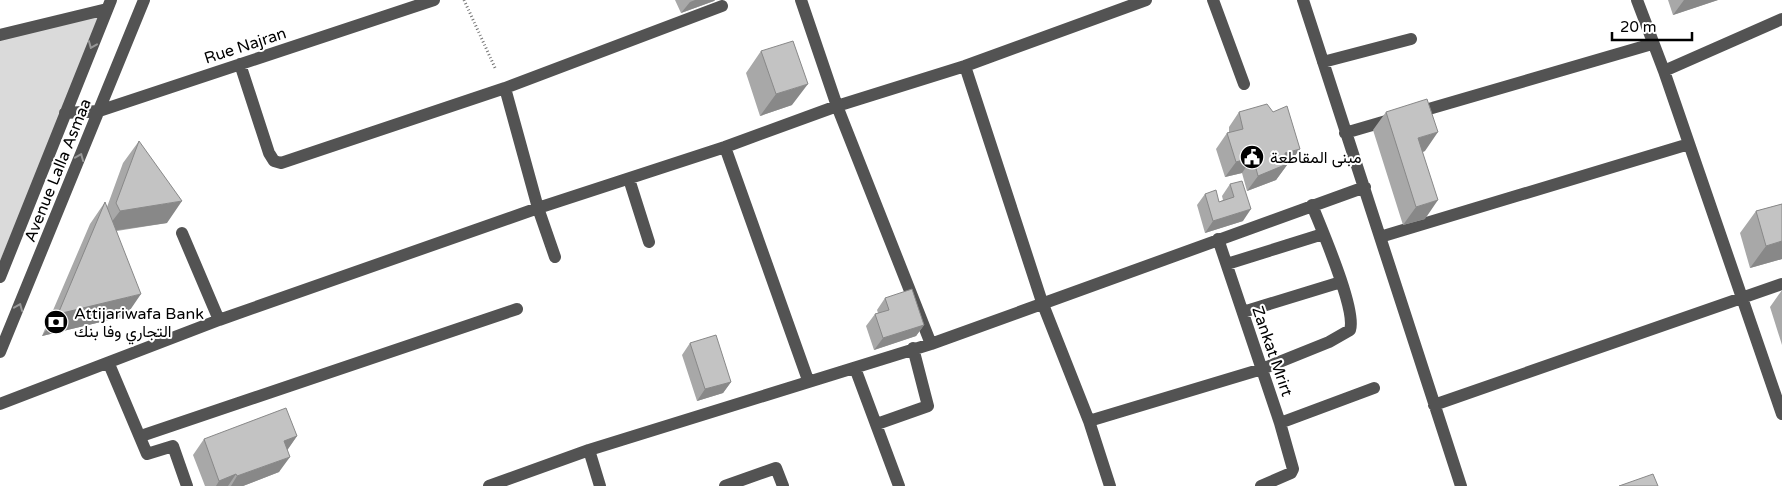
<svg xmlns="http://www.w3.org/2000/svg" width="1782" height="486" font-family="'Varela Round',Vazirmatn,sans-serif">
  <rect width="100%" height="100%" fill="#fff"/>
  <path fill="#dadada" d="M104 12 0 261V36Z"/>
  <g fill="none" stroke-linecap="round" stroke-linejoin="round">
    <path stroke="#757575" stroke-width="3" stroke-dasharray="1 2.5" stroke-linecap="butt" d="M464 0 496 70"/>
    <path stroke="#535353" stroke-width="12" d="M801 0 837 106 931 344
      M1213 0 1244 84
      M1303 0 1461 486
      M1637 0 1664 71 1782 414
      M0 35 107 9
      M1323 62 1411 39
      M240 64 269 153 274 161 281 163 505 88 722 6
      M965 66 1042 302 1089 421 1110 486
      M1664 71 1782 19
      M505 88 538 208 555 257
      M65 113 99 111 434 0
      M1415 113 1652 44
      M1345 133 1393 119
      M725 147 808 380
      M629 179 649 242
      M182 233 219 320
      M1380 237 1689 144
      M1218 239 1280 423 1293 469 1291 473 1261 486
      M1227 264 1323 234
      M0 277 111 0
      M1243 312 1341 282
      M0 352 144 0
      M109 364 147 454 173 446 187 486
      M855 368 899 486
      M0 404 219 320 538 208 725 147 837 106 965 66 1146 0
      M1434 405 1782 284
      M1089 421 1262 369 1329 342 1350 330C1357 310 1321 228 1312 205
      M1280 423 1374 388
      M877 424 928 406 913 348
      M141 436 517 309
      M589 450 600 486
      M489 486 589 450 931 344 1365 187
      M725 486 776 468 783 486"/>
  </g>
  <path fill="#a8a8a8" d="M675 0H715L714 1 681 13Z
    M1668 0H1718L1673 15Z
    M761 51 792 105 760 116 746 73Z
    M1239 112H1273L1289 164 1287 165 1276 180 1247 191 1242 173 1225 177 1216 149 1227 133 1229 132V127Z
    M1386 112 1425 151 1423 152 1425 219 1403 225 1373 130Z
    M139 141 167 223 117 231 126 316 42 336 90 224 105 202 107 207 123 163Z
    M1230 184 1243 221 1205 233 1197 205 1205 194 1219 202 1223 200 1222 196Z
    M1782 204V259L1750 268 1740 233 1756 211Z
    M1782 290V345L1770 307Z
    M885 298 924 325 916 336 874 350 866 326 875 314 878 313 877 310Z
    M690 343 731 382 723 393 697 401 682 355Z
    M297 436 287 450 279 472 243 486H205L193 455 204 439Z"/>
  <path fill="#888" d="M695 0H715L714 1 681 13 690 2Z
    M1684 0H1718L1673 15Z
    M808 84 792 105 760 116 776 94Z
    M1438 132 1425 151 1405 157 1418 138Z
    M1300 149 1289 164 1287 165 1276 180 1247 191 1258 176 1285 153Z
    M1253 157 1242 173 1225 177 1236 162Z
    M1438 200 1425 219 1403 225 1416 207Z
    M182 201 167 223 104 232 120 211Z
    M1251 209 1243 221 1205 233 1213 221Z
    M1782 241V259L1750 268 1766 246Z
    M141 294 126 316 42 336 58 314Z
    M924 325 916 336 874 350 883 338Z
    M731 382 723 393 697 401 705 389Z
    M297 436 286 452 284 441Z
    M290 457 279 472 243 486H231L237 476Z
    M236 474 228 486H216L219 481Z"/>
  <path fill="#c3c3c3" stroke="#888" d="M793 41 808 84 776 94 761 51Z
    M1427 99 1438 132 1418 138 1438 200 1416 207 1386 112Z
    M1267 104 1273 112 1287 106 1300 149 1285 153 1287 164 1258 176 1253 157 1236 162 1227 133 1243 129 1239 112Z
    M139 141 182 201 120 211 116 203Z
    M1242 181 1251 209 1213 221 1205 194 1216 190 1219 202 1234 197 1230 184Z
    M105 202 141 294 58 314Z
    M1782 204V241L1766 246 1756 211Z
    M912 289 924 325 883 338 875 314 889 310 885 298Z
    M716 335 731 382 705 389 690 343Z
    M286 408 297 436 284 441 290 457 237 476 236 474 219 481 204 439Z
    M1653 474 1658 486H1619Z"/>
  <defs><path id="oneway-chevron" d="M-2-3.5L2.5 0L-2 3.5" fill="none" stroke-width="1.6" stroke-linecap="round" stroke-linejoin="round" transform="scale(1.25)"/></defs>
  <g stroke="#989898">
    <use href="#oneway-chevron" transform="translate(92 45) rotate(112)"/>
    <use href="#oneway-chevron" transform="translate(80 157) rotate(-68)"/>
    <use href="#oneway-chevron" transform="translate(19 307) rotate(-68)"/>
  </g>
  <defs>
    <g id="civic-disc" transform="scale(1.25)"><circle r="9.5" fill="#000" stroke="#fff"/><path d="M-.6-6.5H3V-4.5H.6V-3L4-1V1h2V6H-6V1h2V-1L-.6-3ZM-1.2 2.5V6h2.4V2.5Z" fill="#fff"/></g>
    <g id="bank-disc" transform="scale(1.25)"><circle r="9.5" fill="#000" stroke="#fff"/><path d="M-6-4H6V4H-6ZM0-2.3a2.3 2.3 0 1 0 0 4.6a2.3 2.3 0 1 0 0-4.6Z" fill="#fff"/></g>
  </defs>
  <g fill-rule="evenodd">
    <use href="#civic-disc" x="1252" y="157"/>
    <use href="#bank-disc" x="56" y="322"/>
  </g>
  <g text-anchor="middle" stroke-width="4" stroke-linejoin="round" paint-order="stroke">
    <g font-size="16" fill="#000" stroke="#fff">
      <text transform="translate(245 45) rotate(-18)" y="6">Rue Najran</text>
      <text transform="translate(57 170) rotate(-68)" y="6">Avenue Lalla Asmaa</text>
      <text transform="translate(1273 351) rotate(71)" y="6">Zankat Mrirt</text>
    </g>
    <g font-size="16" fill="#000" stroke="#fff" text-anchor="start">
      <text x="1270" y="163">مبنى المقاطعة</text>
      <text x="74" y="319">Attijariwafa Bank<tspan x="74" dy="18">التجاري وفا بنك</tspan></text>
    </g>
  </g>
  <path d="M1612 32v8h80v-8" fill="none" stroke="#000000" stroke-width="2.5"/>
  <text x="1620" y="32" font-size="15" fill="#000000" stroke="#ffffff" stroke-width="4" paint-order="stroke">20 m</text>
</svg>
